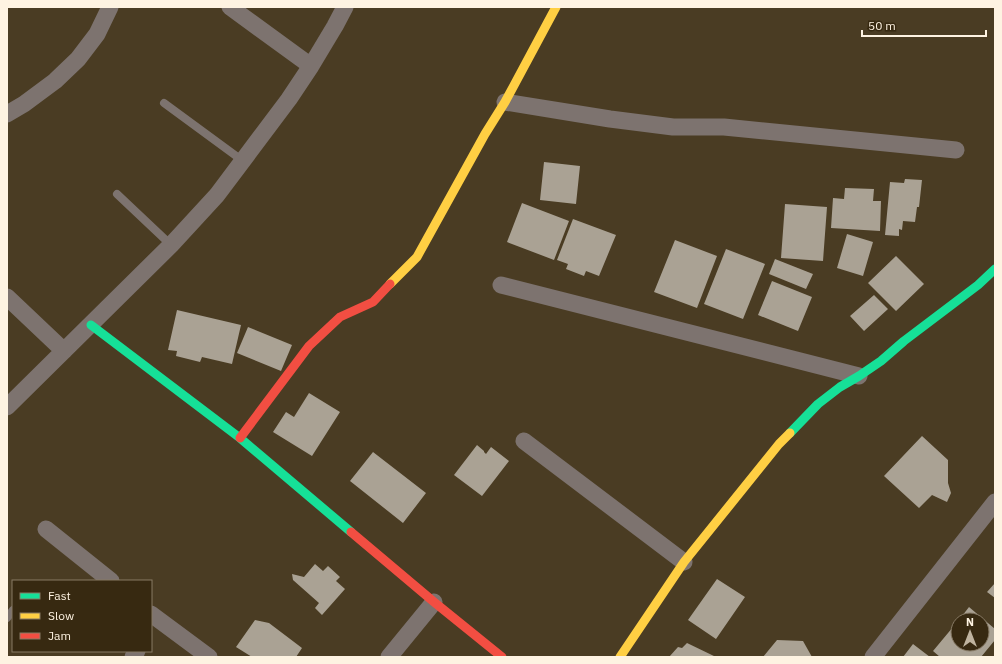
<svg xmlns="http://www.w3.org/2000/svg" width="1002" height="664" font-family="'IBM Plex Sans',sans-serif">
  <rect width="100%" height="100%" fill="#4a3c23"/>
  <path fill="#aaa294" d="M544 162 580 166 576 204 540 200Z
    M905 179 922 180 919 207H917L915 222 903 221 902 230 899 229V236L885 235 890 182 904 183Z
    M845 188 874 189 873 201H881L880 231 831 228 833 198 844 199Z
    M522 203 569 221 554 260 507 242Z
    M785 204 827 207 823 261 781 258Z
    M573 219 616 235 599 276 586 271 584 276 566 269 568 264 557 260Z
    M847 234 873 242 863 276 837 268Z
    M675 240 717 256 697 308 654 292Z
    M726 249 765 264 743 319 704 304Z
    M896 256 924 284 896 311 868 283Z
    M775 259 813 274 806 289 769 274Z
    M772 281 812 297 798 331 758 315Z
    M874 295 888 309 864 331 850 316Z
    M177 310 241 325 232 364 202 357 200 362 176 356 177 351 168 350Z
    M248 327 292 345 281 371 237 353Z
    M309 393 340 412 312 456 273 432 286 412 294 417Z
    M922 436 948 460V483L951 493 947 502 932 495 919 508 884 476Z
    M477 445 484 451V452L486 454 491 447 509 461 482 496 454 475Z
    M373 452 426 493 403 523 350 481Z
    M315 564 323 571 328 566 340 577 336 581 345 589 322 615 315 608 319 603 293 580 292 574 304 577Z
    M717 579 745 597 716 639 688 620Z
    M995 583V598L987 592Z
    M969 607 995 629V640L981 657H940L933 651 958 621V644H982V620H959Z
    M255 620 269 623 302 648 296 657H252L236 647Z
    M777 640 803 641 812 657H763Z
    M687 643 716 657H669L678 647 682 648Z
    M913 644 930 657H903Z"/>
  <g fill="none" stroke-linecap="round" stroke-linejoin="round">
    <path stroke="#7d736f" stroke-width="8" d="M164 103 243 161
      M117 194 171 245
      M7 618 13 610"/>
    <path stroke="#7d736f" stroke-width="17" d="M230 7 311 66
      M505 102 610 119 673 127H724L956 150
      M7 114 24 104 55 81 78 59 97 34 110 7
      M501 285 859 376
      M7 297 64 351
      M7 407 171 245 217 195 289 99 311 66 335 26 345 7
      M524 441 684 562
      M46 529 111 581
      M151 614 209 657
      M133 657 137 651
      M389 657 434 602
      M873 657 995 502"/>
    <path stroke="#16e098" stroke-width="9" d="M91 325 240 438 351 532
      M790 433 818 404 840 387 859 376 881 361 904 341 978 285 995 269"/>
    <path stroke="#ffcf43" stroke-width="9" d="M390 284 417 257 485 134 505 102 556 7
      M620 657 684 562 779 444 790 433"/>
    <path stroke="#f24e42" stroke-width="9" d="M240 438 309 346 340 317 373 302 390 284
      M351 532 434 602 502 657"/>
  </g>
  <rect width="1002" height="664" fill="none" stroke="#fef3e2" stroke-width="16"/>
  <rect x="12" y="580" width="140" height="72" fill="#372911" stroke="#877a65"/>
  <rect x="20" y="593" width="20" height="6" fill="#16e098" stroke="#877a65"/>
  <text x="48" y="600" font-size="12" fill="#fef3e2">Fast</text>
  <rect x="20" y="613" width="20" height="6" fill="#ffcf43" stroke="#877a65"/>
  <text x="48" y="620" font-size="12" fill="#fef3e2">Slow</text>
  <rect x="20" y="633" width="20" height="6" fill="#f24e42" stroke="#877a65"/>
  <text x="48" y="640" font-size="12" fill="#fef3e2">Jam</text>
  <g transform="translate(970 632)"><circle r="19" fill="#372911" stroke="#877a65"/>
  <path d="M0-3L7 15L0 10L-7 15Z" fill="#bfb39f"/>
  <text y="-6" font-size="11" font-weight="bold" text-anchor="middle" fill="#fef3e2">N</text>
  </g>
  <path d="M862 30v6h124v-6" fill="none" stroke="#fef3e2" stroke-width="2"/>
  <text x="868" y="30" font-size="12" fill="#fef3e2" stroke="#372911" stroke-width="3" paint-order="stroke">50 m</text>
</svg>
